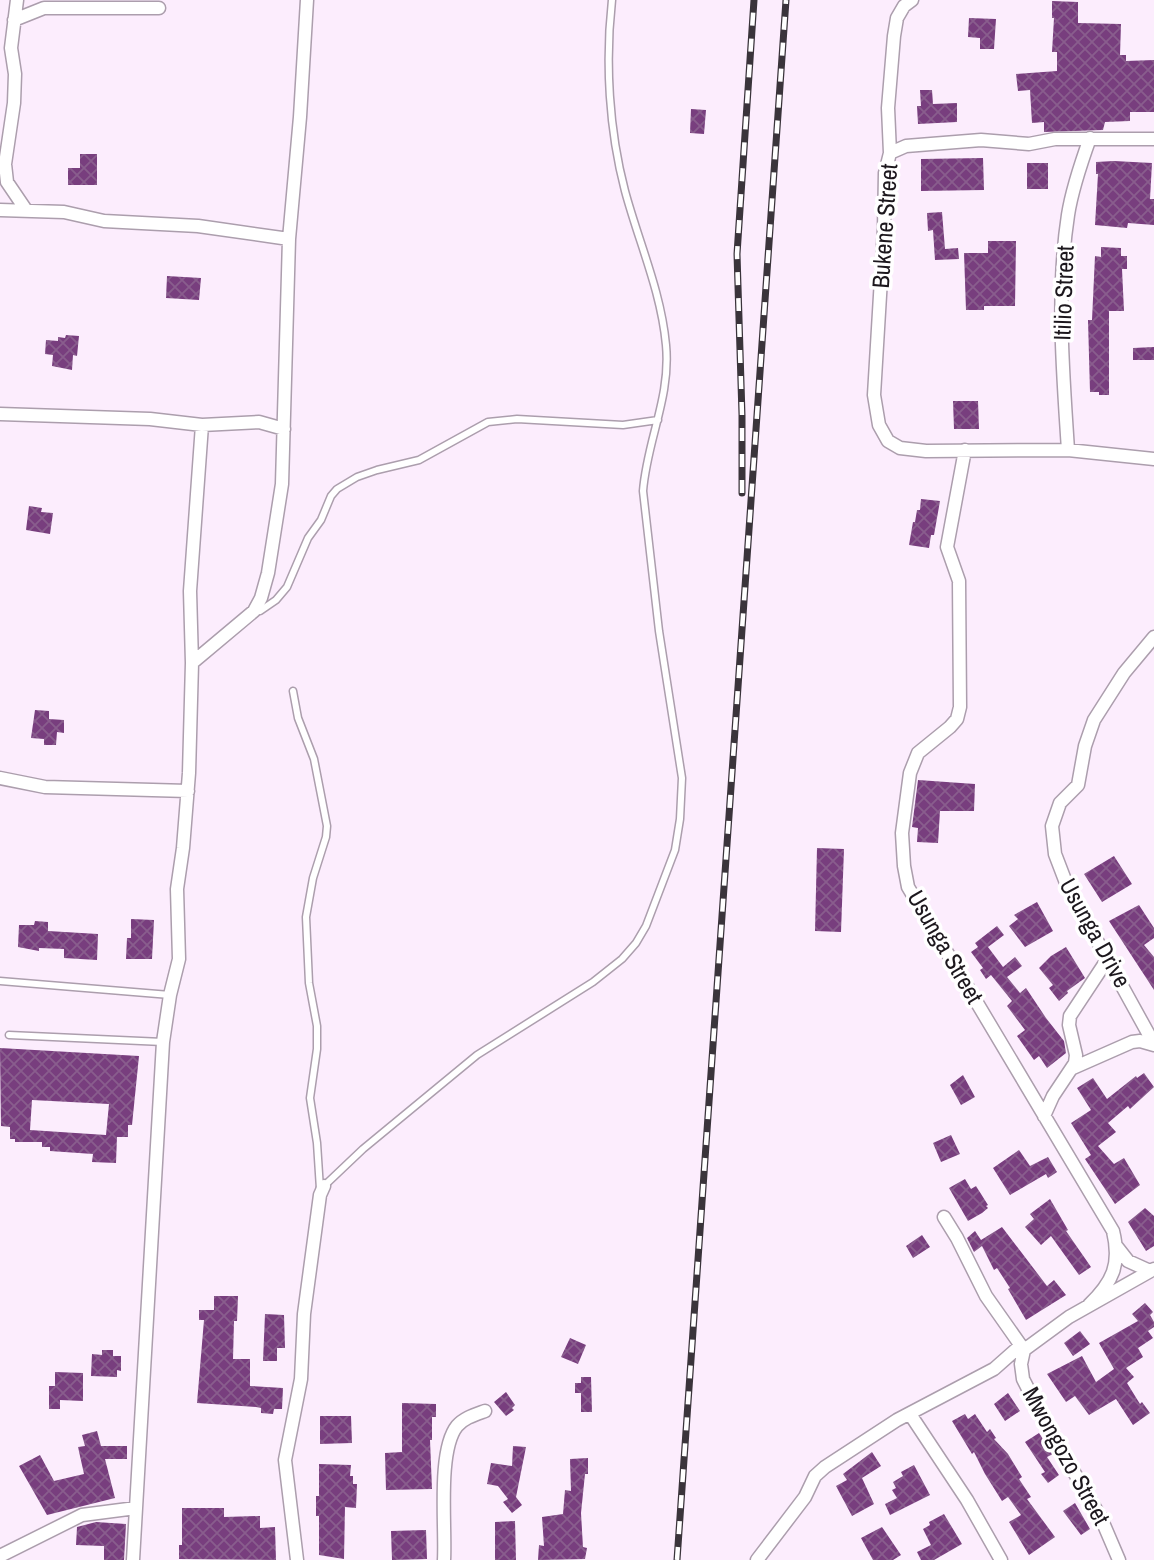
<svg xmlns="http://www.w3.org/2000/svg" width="1154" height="1560" font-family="'Archivo Narrow',sans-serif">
  <defs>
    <pattern id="building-cross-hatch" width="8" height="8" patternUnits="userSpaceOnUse" patternTransform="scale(1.75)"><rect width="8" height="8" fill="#783e7e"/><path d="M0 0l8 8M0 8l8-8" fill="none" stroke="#895d8d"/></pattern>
  </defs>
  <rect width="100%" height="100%" fill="#fcedfd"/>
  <path fill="url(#building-cross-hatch)" fill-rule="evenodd" d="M1052 1 1078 2V23L1121 24 1120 55H1126V61L1154 60V112H1130V121L1105 122 1103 130 1044 132V122L1032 123 1030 90 1018 91 1016 74 1057 71V52H1052L1054 18H1052Z
    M969 18 996 19 994 49H980V38L968 37Z
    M920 90H932L933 104 957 103V122L918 124 917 106H921Z
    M691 109 706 110 704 134 690 133Z
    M80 154H97V185H68V168H80Z
    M983 158 984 190 921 191V159Z
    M1114 161 1152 163 1150 199H1154V225L1128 223 1127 228 1095 225 1098 174H1096V162Z
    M1027 163H1048V189H1027Z
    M942 212 945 249 958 248 959 259 935 260 933 230 928 231 927 213Z
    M988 241H1016L1015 306H984V310H966L964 253H988Z
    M1101 247 1121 248V256H1127V269H1122L1124 311H1109V395H1099V392H1090L1088 320H1092L1095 256 1101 257Z
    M167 276 201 278 199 300 166 298Z
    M66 335 79 336 77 356 73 355 72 370 52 366 53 355 45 354 46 340 58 341V337L65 338Z
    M1154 347V360H1133V348Z
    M953 401H978L979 429H954Z
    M921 499 940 501 934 535H931L929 548 909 545 913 522H915L917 510H920Z
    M29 506 42 508 41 512 53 513 50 534 26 530Z
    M35 710 49 711V719L64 720V733L57 732 56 745H44V739L31 738Z
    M918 780 975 784 974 811H940L938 843 917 842 918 828 912 827Z
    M817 848 844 849 841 932 815 931Z
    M1114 856 1132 884 1102 902 1084 874Z
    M1037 902 1053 931 1025 947 1009 926 1018 919 1014 915Z
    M1139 905 1154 928V938L1144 945 1154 957V990L1109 921Z
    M131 919 154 920 152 959H126L127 938H131Z
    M35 921 48 922V931L98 934 97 960 64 958V949L39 948V951L18 947 19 925H34Z
    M997 926 1004 935 988 947 1003 967 1015 957 1022 966 1007 977 1020 993 1026 988 1046 1018 1064 1041 1066 1053 1047 1068 1039 1056 1034 1060 1017 1036 1025 1030 1007 1006 1012 1001 991 975 986 979 980 970 983 968 971 952 978 947 975 943Z
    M1066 947 1085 978 1067 991 1068 993 1059 1001 1049 988 1053 985 1039 968 1051 956Z
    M0 1048 139 1056 132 1125H128V1137H117L116 1163 92 1162 93 1154 50 1151V1147H42V1142H15V1139H10V1127L1 1126ZM32 1100 109 1104 106 1135 30 1130Z
    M1144 1073 1154 1087 1130 1109 1128 1106 1108 1123 1116 1132 1098 1146 1114 1164 1124 1158 1140 1185 1115 1204 1085 1159 1091 1155 1071 1123 1091 1110 1077 1088 1093 1078 1107 1099 1136 1076 1137 1078Z
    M963 1075 975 1097 961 1105 950 1085Z
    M951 1135 960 1154 941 1162 933 1143Z
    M1019 1150 1030 1166 1048 1157 1057 1172 1048 1178 1046 1174 1010 1195 993 1168Z
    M965 1179 971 1189 976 1186 988 1205 986 1206 988 1208 982 1213 968 1221 949 1188Z
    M1050 1199 1068 1230 1066 1231 1091 1267 1079 1275 1051 1236 1041 1245 1025 1227 1034 1219 1030 1214Z
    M1145 1208 1154 1216V1246L1146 1251 1128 1222Z
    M1002 1227 1047 1286 1054 1280 1066 1295 1026 1320 1008 1289 1010 1288 997 1268 994 1270 982 1246 974 1252 967 1238 975 1231 981 1240Z
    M922 1235 930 1247 913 1258 906 1246Z
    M214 1296H238L237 1321H234L233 1359H250V1386L283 1388 282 1409H274L273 1414 261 1413V1408L256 1407 197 1403 204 1320H199V1310H214Z
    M1145 1303 1153 1312 1150 1315 1154 1322V1327L1148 1331 1153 1338 1138 1348 1143 1357 1126 1368 1134 1377 1127 1383 1140 1404 1142 1402 1150 1413 1133 1425 1116 1399 1089 1415 1075 1396 1066 1402 1047 1374 1082 1356 1096 1382 1114 1369 1099 1343 1138 1321 1132 1314Z
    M265 1314 284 1315 285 1348H277V1361H263Z
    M1080 1331 1090 1344 1073 1356 1064 1343Z
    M570 1338 586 1345 578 1364 561 1357Z
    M102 1350H113V1356H121V1371L117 1370V1377L91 1376 92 1354 102 1355Z
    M55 1372 83 1373V1401L60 1400V1409H49V1386H55Z
    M581 1377H591L592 1412H581V1393H575V1383H581Z
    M506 1392 515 1405 512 1408 514 1410 506 1416 494 1402Z
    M1008 1393 1020 1411 1005 1421 994 1404Z
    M402 1403 436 1404V1417H432V1440H430L432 1489 386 1490 385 1453 402 1452Z
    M965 1414 968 1419 975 1414 987 1432 990 1429 996 1438 994 1439 1008 1454 1022 1477 1019 1479 1031 1497 1027 1499 1055 1537 1029 1555 1009 1522 1021 1515 1008 1497 1002 1501 985 1474 974 1452 972 1454 952 1421Z
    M320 1416H351L352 1443 320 1444Z
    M97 1431 101 1446H127V1459H105L115 1498 47 1515 19 1466 40 1455 54 1481 84 1474 78 1447 85 1446 82 1435Z
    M1039 1433 1053 1454 1047 1457 1059 1475 1048 1483 1041 1474 1045 1472 1025 1442Z
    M513 1446 526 1447 516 1497 522 1505 512 1513 503 1502 508 1499 498 1486 487 1484 491 1463 512 1466Z
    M872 1452 881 1466 862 1478 874 1504 852 1516 836 1486 847 1480 843 1474Z
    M588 1458V1474H585L581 1513 583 1547 587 1548 585 1559 538 1560 539 1545 544 1546 542 1517 563 1514 565 1490 571 1491 570 1459Z
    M319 1464 351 1465 350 1476H353V1484H357L356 1508 345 1507 344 1559 319 1555V1516H316V1496H319Z
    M914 1465 930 1495 890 1515 885 1504 897 1498 892 1490 896 1488 893 1482 903 1476 901 1472Z
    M1075 1503 1090 1529 1081 1535 1063 1511Z
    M182 1508H224V1517L260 1516V1528L275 1527 276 1560 179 1559V1545H182Z
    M944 1514 962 1544 934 1560H921L917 1552 931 1545 923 1529 930 1525 929 1522Z
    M515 1521 516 1560H495V1522Z
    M96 1522 126 1524 124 1560H104V1546L76 1545 77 1527Z
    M882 1527 901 1555 893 1560H873L861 1538Z
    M426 1530 427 1559 392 1560 391 1531Z"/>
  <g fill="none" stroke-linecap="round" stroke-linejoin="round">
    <g stroke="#ac9ead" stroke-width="9">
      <path id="service" d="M260 611 276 600 287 587 308 538 321 520 331 496 337 489 357 477 377 470 419 460 488 422 517 419 623 425 658 420
        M293 691 298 718 314 759 327 826 326 837 313 878 306 917 309 983 317 1026V1049L310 1098 317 1143 320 1189
        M0 981 170 995
        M9 1035 163 1042
        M324 1186 363 1149 477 1055 593 982 622 959 636 943 646 926 675 850 680 819 682 778 659 631 643 491C647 440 671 397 666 345 661 291 639 243 625 191 609 130 605 62 612 0"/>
    </g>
    <g stroke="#ac9ead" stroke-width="15">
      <path id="minor" d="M17 0 11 48 15 74 14 103 5 164 7 182 26 210
        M14 20 44 8H159
        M1154 139H1055L1029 144 981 140 906 146 890 153 885 173 884 229 874 395 879 425 888 441 900 448 926 451 1068 450 1154 459
        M890 153 888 108 894 36 897 18 904 6 912 0
        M0 210 64 212 104 221 198 226 289 239
        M0 414 150 419 202 425 259 422 284 429
        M965 450 947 547 959 581 960 707 957 719 950 727 918 753 910 773 902 833 904 866 908 887 1113 1231C1121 1264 1113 1282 1089 1305
        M1068 450C1063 372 1056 293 1068 215 1072 189 1081 163 1090 138
        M1154 637 1124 673 1094 720 1085 746 1078 785 1060 803 1052 826 1055 854 1068 888 1154 1044
        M192 663 254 611 261 598 268 573 282 484 289 239 300 117 307 0
        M0 778 45 787 188 791
        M1073 1068 1132 1042 1140 1041 1154 1045
        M1044 1116 1053 1096 1075 1063 1076 1055 1069 1025 1070 1016 1107 960
        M944 1217 957 1238 986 1296 1024 1350
        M1117 1247 1128 1261 1150 1271
        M1024 1350 1021 1364 1023 1379 1048 1428 1101 1518 1119 1560
        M1024 1350 1069 1317 1154 1269
        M910 1414 967 1500 1001 1560
        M0 1556 82 1515 136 1508
        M133 1560 163 1042 170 995 179 959 177 889 183 848 189 773 192 663 190 591 202 425
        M297 1560 285 1460 301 1379 304 1314 320 1195 324 1186
        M444 1560C446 1528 437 1451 457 1426 464 1418 474 1415 485 1411
        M757 1560 805 1497 815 1476 825 1467 897 1420 994 1369 1020 1346"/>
    </g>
    <use href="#service" stroke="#fff" stroke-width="6"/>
    <use href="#minor" stroke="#fff" stroke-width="12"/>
    <g stroke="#3a343b" stroke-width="7">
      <path id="rail" d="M742 493V415L737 254 754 0
        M677 1560 786 0"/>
    </g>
    <use href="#rail" stroke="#fff" stroke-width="4.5" stroke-dasharray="13" stroke-linecap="butt"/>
  </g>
  <g text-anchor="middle" stroke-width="7" stroke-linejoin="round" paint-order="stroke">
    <g font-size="24" fill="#1c171d" stroke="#fff">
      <text transform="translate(885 226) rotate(-86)" y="8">Bukene Street</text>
      <text transform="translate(1064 293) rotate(-88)" y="8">Itilio Street</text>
      <text transform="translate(1095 933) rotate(61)" y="8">Usunga Drive</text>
      <text transform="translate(945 947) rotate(60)" y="8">Usunga Street</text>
      <text transform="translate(1066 1456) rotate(61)" y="8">Mwongozo Street</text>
    </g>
  </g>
</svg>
